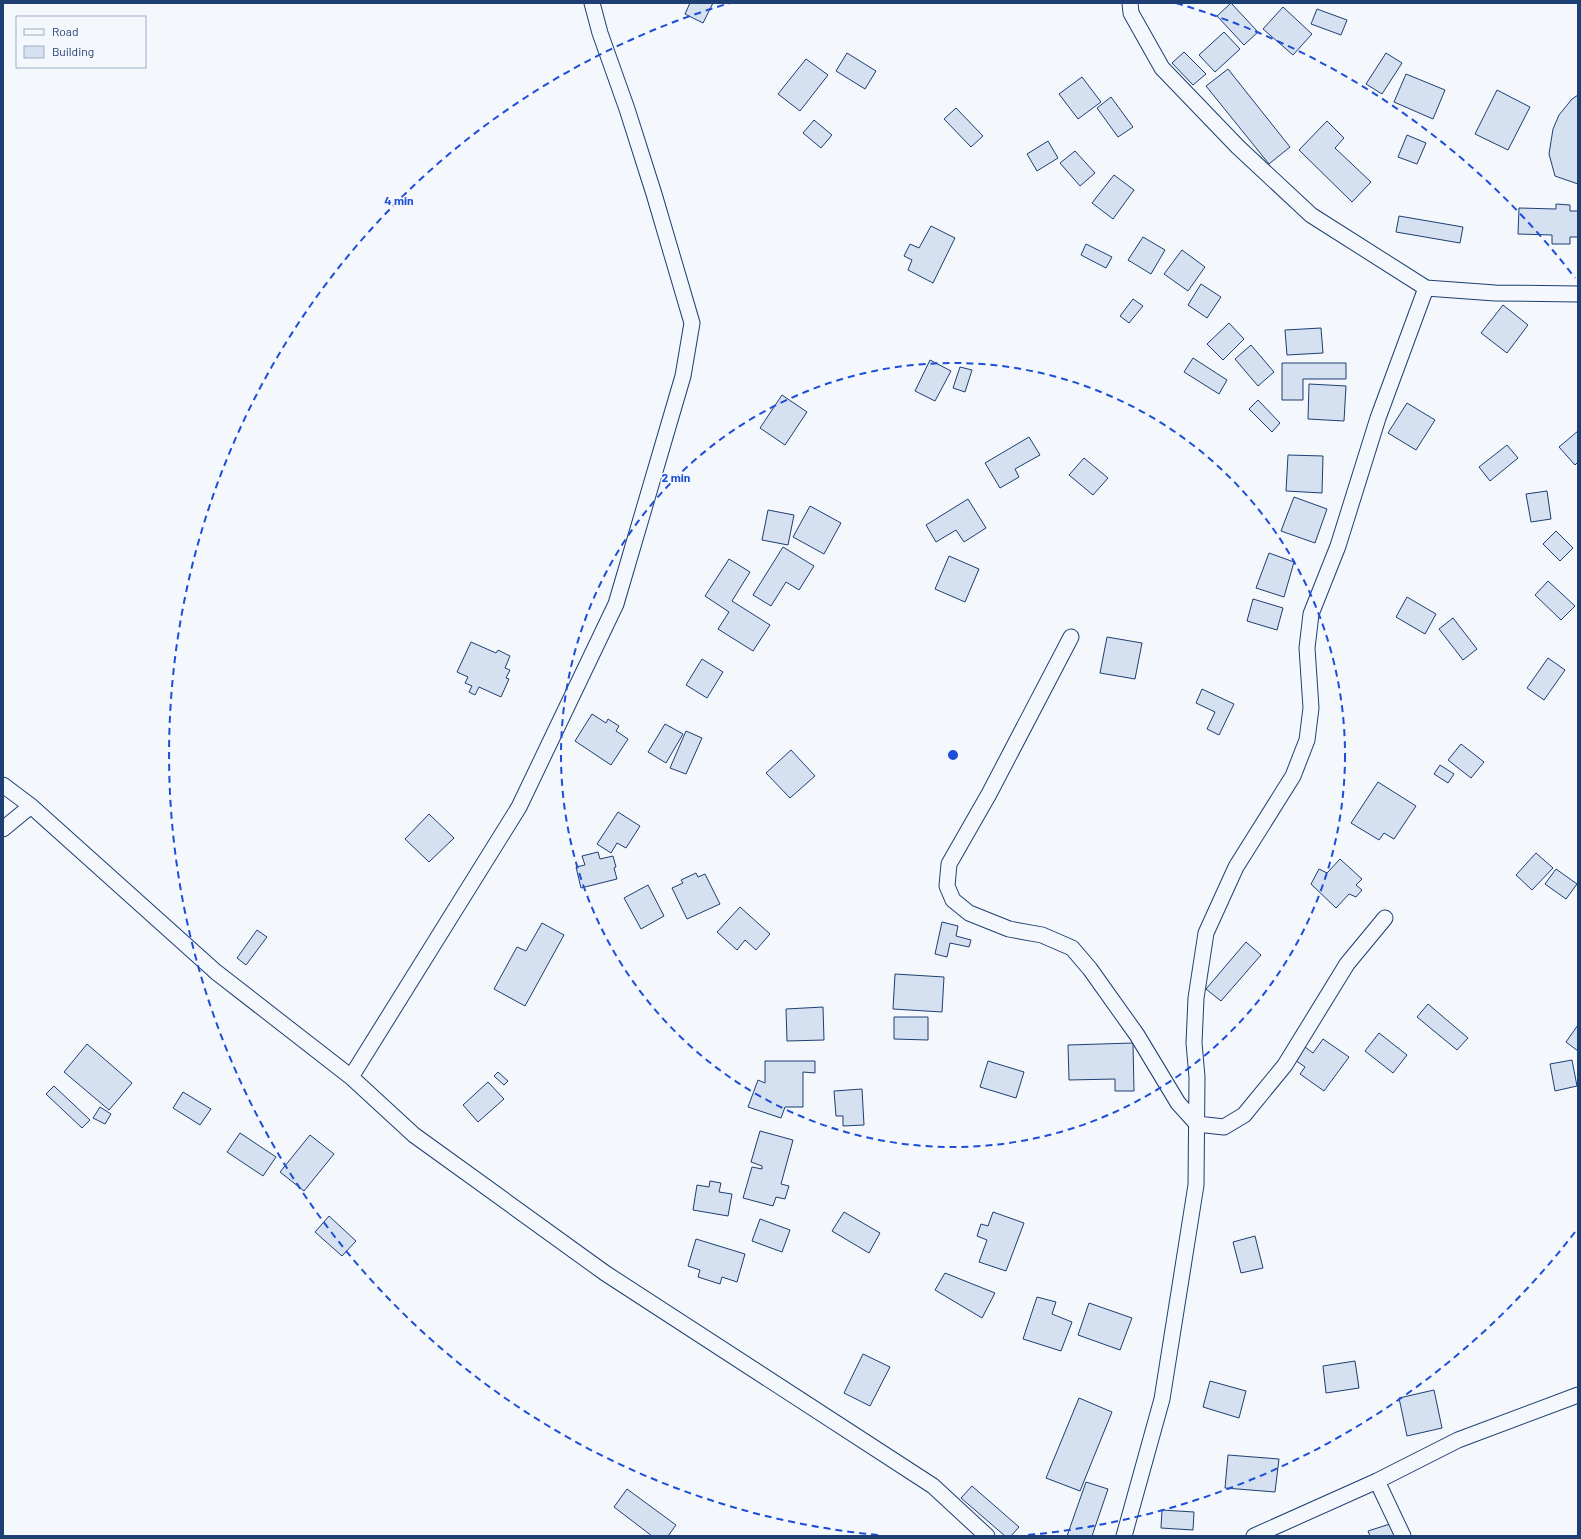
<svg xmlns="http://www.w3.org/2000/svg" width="1581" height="1539" font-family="Barlow,sans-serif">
  <rect width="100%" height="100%" fill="#f4f7fb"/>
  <path fill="#d5e0f0" stroke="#1d3f73" d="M690 3H713L703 23 685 14Z
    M1231 3 1258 32 1244 45 1217 16Z
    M1283 7 1312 34 1293 55 1263 29Z
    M1317 9 1347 20 1341 35 1311 24Z
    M1224 32 1240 49 1215 72 1199 55Z
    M1184 52 1206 74 1193 85 1172 63Z
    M847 53 876 71 865 89 836 71Z
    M1386 53 1402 63 1382 94 1366 84Z
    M806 59 828 75 800 111 778 94Z
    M1228 69 1290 147 1269 164 1206 86Z
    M1406 74 1445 90 1433 119 1394 102Z
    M1082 77 1101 102 1078 119 1059 94Z
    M1497 90 1530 107 1508 150 1475 134Z
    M1578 95V184L1555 176 1549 154 1553 129 1559 115 1572 99Z
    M1111 97 1133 127 1118 137 1097 108Z
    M956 108 983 136 971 147 944 119Z
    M814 120 832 135 821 148 803 133Z
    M1327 121 1344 138 1335 148 1371 182 1352 202 1299 150Z
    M1407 135 1426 143 1417 164 1398 157Z
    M1048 141 1058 158 1037 171 1027 154Z
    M1075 151 1095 173 1080 186 1060 163Z
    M1114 175 1134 190 1113 219 1092 203Z
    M1556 204 1570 205V211H1578V237H1570V244H1552V235L1518 234 1519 208 1556 209Z
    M1399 216 1463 227 1460 243 1396 232Z
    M931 226 955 238 933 283 908 270 912 260 904 256 910 244 919 248Z
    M1143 237 1165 250 1151 274 1128 260Z
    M1086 244 1112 257 1106 268 1081 255Z
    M1182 250 1205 267 1188 291 1164 274Z
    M1201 284 1221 297 1207 318 1188 305Z
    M1133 299 1143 306 1129 323 1120 316Z
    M1503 305 1528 325 1507 353 1481 333Z
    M1229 323 1244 339 1223 360 1207 344Z
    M1321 328 1323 353 1287 355 1285 330Z
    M1251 345 1274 372 1258 386 1235 359Z
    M1193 358 1227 380 1219 394 1184 372Z
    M930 360 951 371 935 401 915 391Z
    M1282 363H1346V379H1303V400H1282Z
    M960 367 972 370 965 392 953 388Z
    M1309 384 1346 386 1344 421 1308 419Z
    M782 395 807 412 785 445 760 428Z
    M1258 400 1280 423 1272 432 1249 409Z
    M1407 403 1435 420 1416 450 1388 433Z
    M1578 431V462L1575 465 1559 447Z
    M1029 437 1040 455 1015 469 1019 477 1000 488 985 463Z
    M1507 445 1518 458 1490 481 1479 467Z
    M1288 455 1323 456 1322 493 1286 491Z
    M1084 458 1108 478 1093 495 1069 475Z
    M1547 491 1551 519 1531 522 1526 494Z
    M1294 497 1327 509 1315 543 1281 531Z
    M968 499 986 528 964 542 956 530 936 542 926 525Z
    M810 506 841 523 824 554 793 537Z
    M768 510 794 515 788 545 762 540Z
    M1556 531 1573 548 1560 561 1543 544Z
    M783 547 814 566 799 590 786 582 771 606 753 595Z
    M1269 553 1294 562 1284 597 1256 588Z
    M949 556 979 569 965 602 935 589Z
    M729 559 750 572 732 601 770 625 753 651 718 629 729 612 705 596Z
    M1548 581 1575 606 1561 620 1535 595Z
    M1407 597 1436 614 1425 634 1396 617Z
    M1253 599 1283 608 1277 630 1247 621Z
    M1453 618 1477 649 1463 660 1439 629Z
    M1107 637 1142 643 1135 679 1100 673Z
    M471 642 496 653 498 650 510 656 505 668 510 670 506 678 509 679 501 697 479 687 475 695 469 692 472 686 465 683 468 677 457 672Z
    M1548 658 1565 670 1544 700 1527 688Z
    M702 659 723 672 707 698 686 685Z
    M1202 689 1234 704 1219 735 1207 729 1215 712 1196 703Z
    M592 714 606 723 608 719 619 726 616 731 628 739 611 765 575 741Z
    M665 724 683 734 666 763 648 752Z
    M686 731 702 738 686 774 670 768Z
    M1461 744 1484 762 1471 778 1448 760Z
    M791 750 815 776 790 798 766 773Z
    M1440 765 1454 774 1448 783 1434 774Z
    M1378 782 1416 806 1394 839 1384 833 1379 840 1351 823Z
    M618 812 640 826 626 848 617 843 611 853 597 844Z
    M429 814 454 838 429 862 405 839Z
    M598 852 600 859 613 856 616 867 614 868 617 879 581 888 576 867 585 865 582 856Z
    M1536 853 1553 868 1532 890 1516 875Z
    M1340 859 1362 879 1356 885 1362 890 1356 897 1349 894 1336 908 1311 884 1319 869 1327 873Z
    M1556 869 1577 884 1566 899 1545 884Z
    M696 873 698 877 705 874 720 904 687 919 672 888 683 883 681 880Z
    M648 885 664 916 641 929 624 898Z
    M740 907 770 934 756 950 745 940 737 950 717 932Z
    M942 922 958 926 956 936 971 940 969 947 950 943 947 957 935 954Z
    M542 923 564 935 525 1006 494 989 517 947 526 951Z
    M257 930 267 937 246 965 237 958Z
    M1246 942 1261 955 1221 1001 1206 989Z
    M895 974 944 977 942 1012 893 1009Z
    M1428 1004 1468 1038 1457 1050 1417 1017Z
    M823 1007 824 1040 787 1041 786 1009Z
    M894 1017H928V1040L894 1039Z
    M1578 1025V1051L1566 1042Z
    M1379 1033 1407 1055 1393 1073 1365 1051Z
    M1323 1039 1349 1057 1324 1091 1300 1074 1305 1067 1295 1060 1305 1047 1313 1053Z
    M1133 1043 1134 1091H1115V1079L1069 1080 1068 1045Z
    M87 1044 132 1083 109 1110 64 1072Z
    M1572 1060 1577 1086 1555 1091 1550 1064Z
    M765 1061H815V1073L803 1072V1107H785L781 1118 748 1107 758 1080 765 1083Z
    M988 1061 1024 1072 1016 1098 980 1087Z
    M498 1072 508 1081 504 1085 494 1076Z
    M488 1082 504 1099 478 1122 463 1105Z
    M54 1086 90 1120 82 1128 46 1094Z
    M862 1089 864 1125 843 1126V1116H836L834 1091Z
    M183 1092 211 1109 200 1125 173 1108Z
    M100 1107 111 1114 105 1124 93 1118Z
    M760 1131 793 1140 781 1184 789 1186 785 1199 776 1197 773 1206 743 1198 752 1167 762 1169V1166L751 1162Z
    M240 1133 276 1157 263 1176 227 1152Z
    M310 1135 334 1154 304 1191 280 1172Z
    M710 1181 721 1183 719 1192 732 1194 728 1216 693 1210 697 1185 709 1187Z
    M844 1212 880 1233 869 1253 832 1231Z
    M993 1212 1024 1223 1006 1271 979 1262 987 1240 977 1236 981 1224 988 1226Z
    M329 1216 356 1241 342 1256 315 1232Z
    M760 1219 790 1230 782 1252 752 1241Z
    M1255 1236 1263 1268 1241 1273 1233 1242Z
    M696 1239 745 1254 737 1282 722 1277 720 1284 698 1277 700 1270 688 1266Z
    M945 1273 995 1293 982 1318 935 1290Z
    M1037 1297 1056 1302 1052 1314 1072 1322 1061 1351 1023 1339Z
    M1089 1303 1132 1318 1120 1350 1078 1335Z
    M863 1354 890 1367 870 1406 844 1393Z
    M1355 1361 1359 1388 1326 1393 1323 1366Z
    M1210 1381 1246 1391 1239 1418 1203 1407Z
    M1434 1390 1442 1428 1407 1436 1399 1398Z
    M1079 1398 1112 1412 1080 1491 1046 1478Z
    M1228 1455 1279 1459 1275 1492 1225 1488Z
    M1086 1482 1108 1489 1092 1536H1067Z
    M972 1486 1019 1527 1011 1536H1005L961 1498Z
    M627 1489 676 1525 668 1536H652L614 1507Z
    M1162 1510 1194 1512 1193 1530 1161 1528Z
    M1390 1524 1394 1536H1370L1368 1531Z"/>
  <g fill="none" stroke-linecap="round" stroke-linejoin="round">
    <g stroke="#1d3f73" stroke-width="17">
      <path id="street" d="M1130 3 1131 13 1162 68 1238 147 1311 215 1426 288 1495 293 1578 294
        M1071 637 989 794 949 864 947 886 953 900 969 913 1009 929 1042 935 1072 948 1090 969 1137 1035 1178 1103 1197 1124 1224 1127 1244 1115 1285 1065 1347 964 1385 918
        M3 785 31 806 216 972 351 1077 414 1135 605 1273 933 1486 987 1536
        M3 829 31 806
        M351 1077 519 807 616 604 683 376 692 323 654 194 627 109 600 33 592 3
        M1377 1481 1403 1536
        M1124 1536 1162 1399 1196 1185 1197 1077 1194 1043 1196 998 1206 933 1236 867 1293 776 1307 740 1311 708 1307 648 1311 614 1338 546 1378 418 1426 288
        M1254 1536 1377 1481 1458 1440 1578 1395"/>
    </g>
    <use href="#street" stroke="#f4f7fb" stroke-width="15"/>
  </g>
  <g fill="none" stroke="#1d4ed8" stroke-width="2" stroke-dasharray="7 5">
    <circle cx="953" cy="755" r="392"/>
    <path d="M1575 1232A784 784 0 0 1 1028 1535M878 1535A784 784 0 0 1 730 3M1176 3A784 784 0 0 1 1575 278"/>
  </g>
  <circle cx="953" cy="755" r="6" fill="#1d4ed8" stroke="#f4f7fb" stroke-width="2"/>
  <g font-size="12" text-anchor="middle" font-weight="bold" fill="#1d4ed8" stroke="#f4f7fb" stroke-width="3" stroke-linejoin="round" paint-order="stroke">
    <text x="399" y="205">4 min</text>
    <text x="676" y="482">2 min</text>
  </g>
  <rect width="1581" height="1539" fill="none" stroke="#1d3f73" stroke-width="8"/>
  <rect x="16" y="16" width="130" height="52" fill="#f4f7fb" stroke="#9eadc5"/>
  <rect x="24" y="29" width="20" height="6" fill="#f4f7fb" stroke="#9eadc5"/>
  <text x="52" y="36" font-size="12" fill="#1d3f73">Road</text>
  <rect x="24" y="46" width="20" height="12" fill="#d5e0f0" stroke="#9eadc5"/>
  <text x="52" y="56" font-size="12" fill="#1d3f73">Building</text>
</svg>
